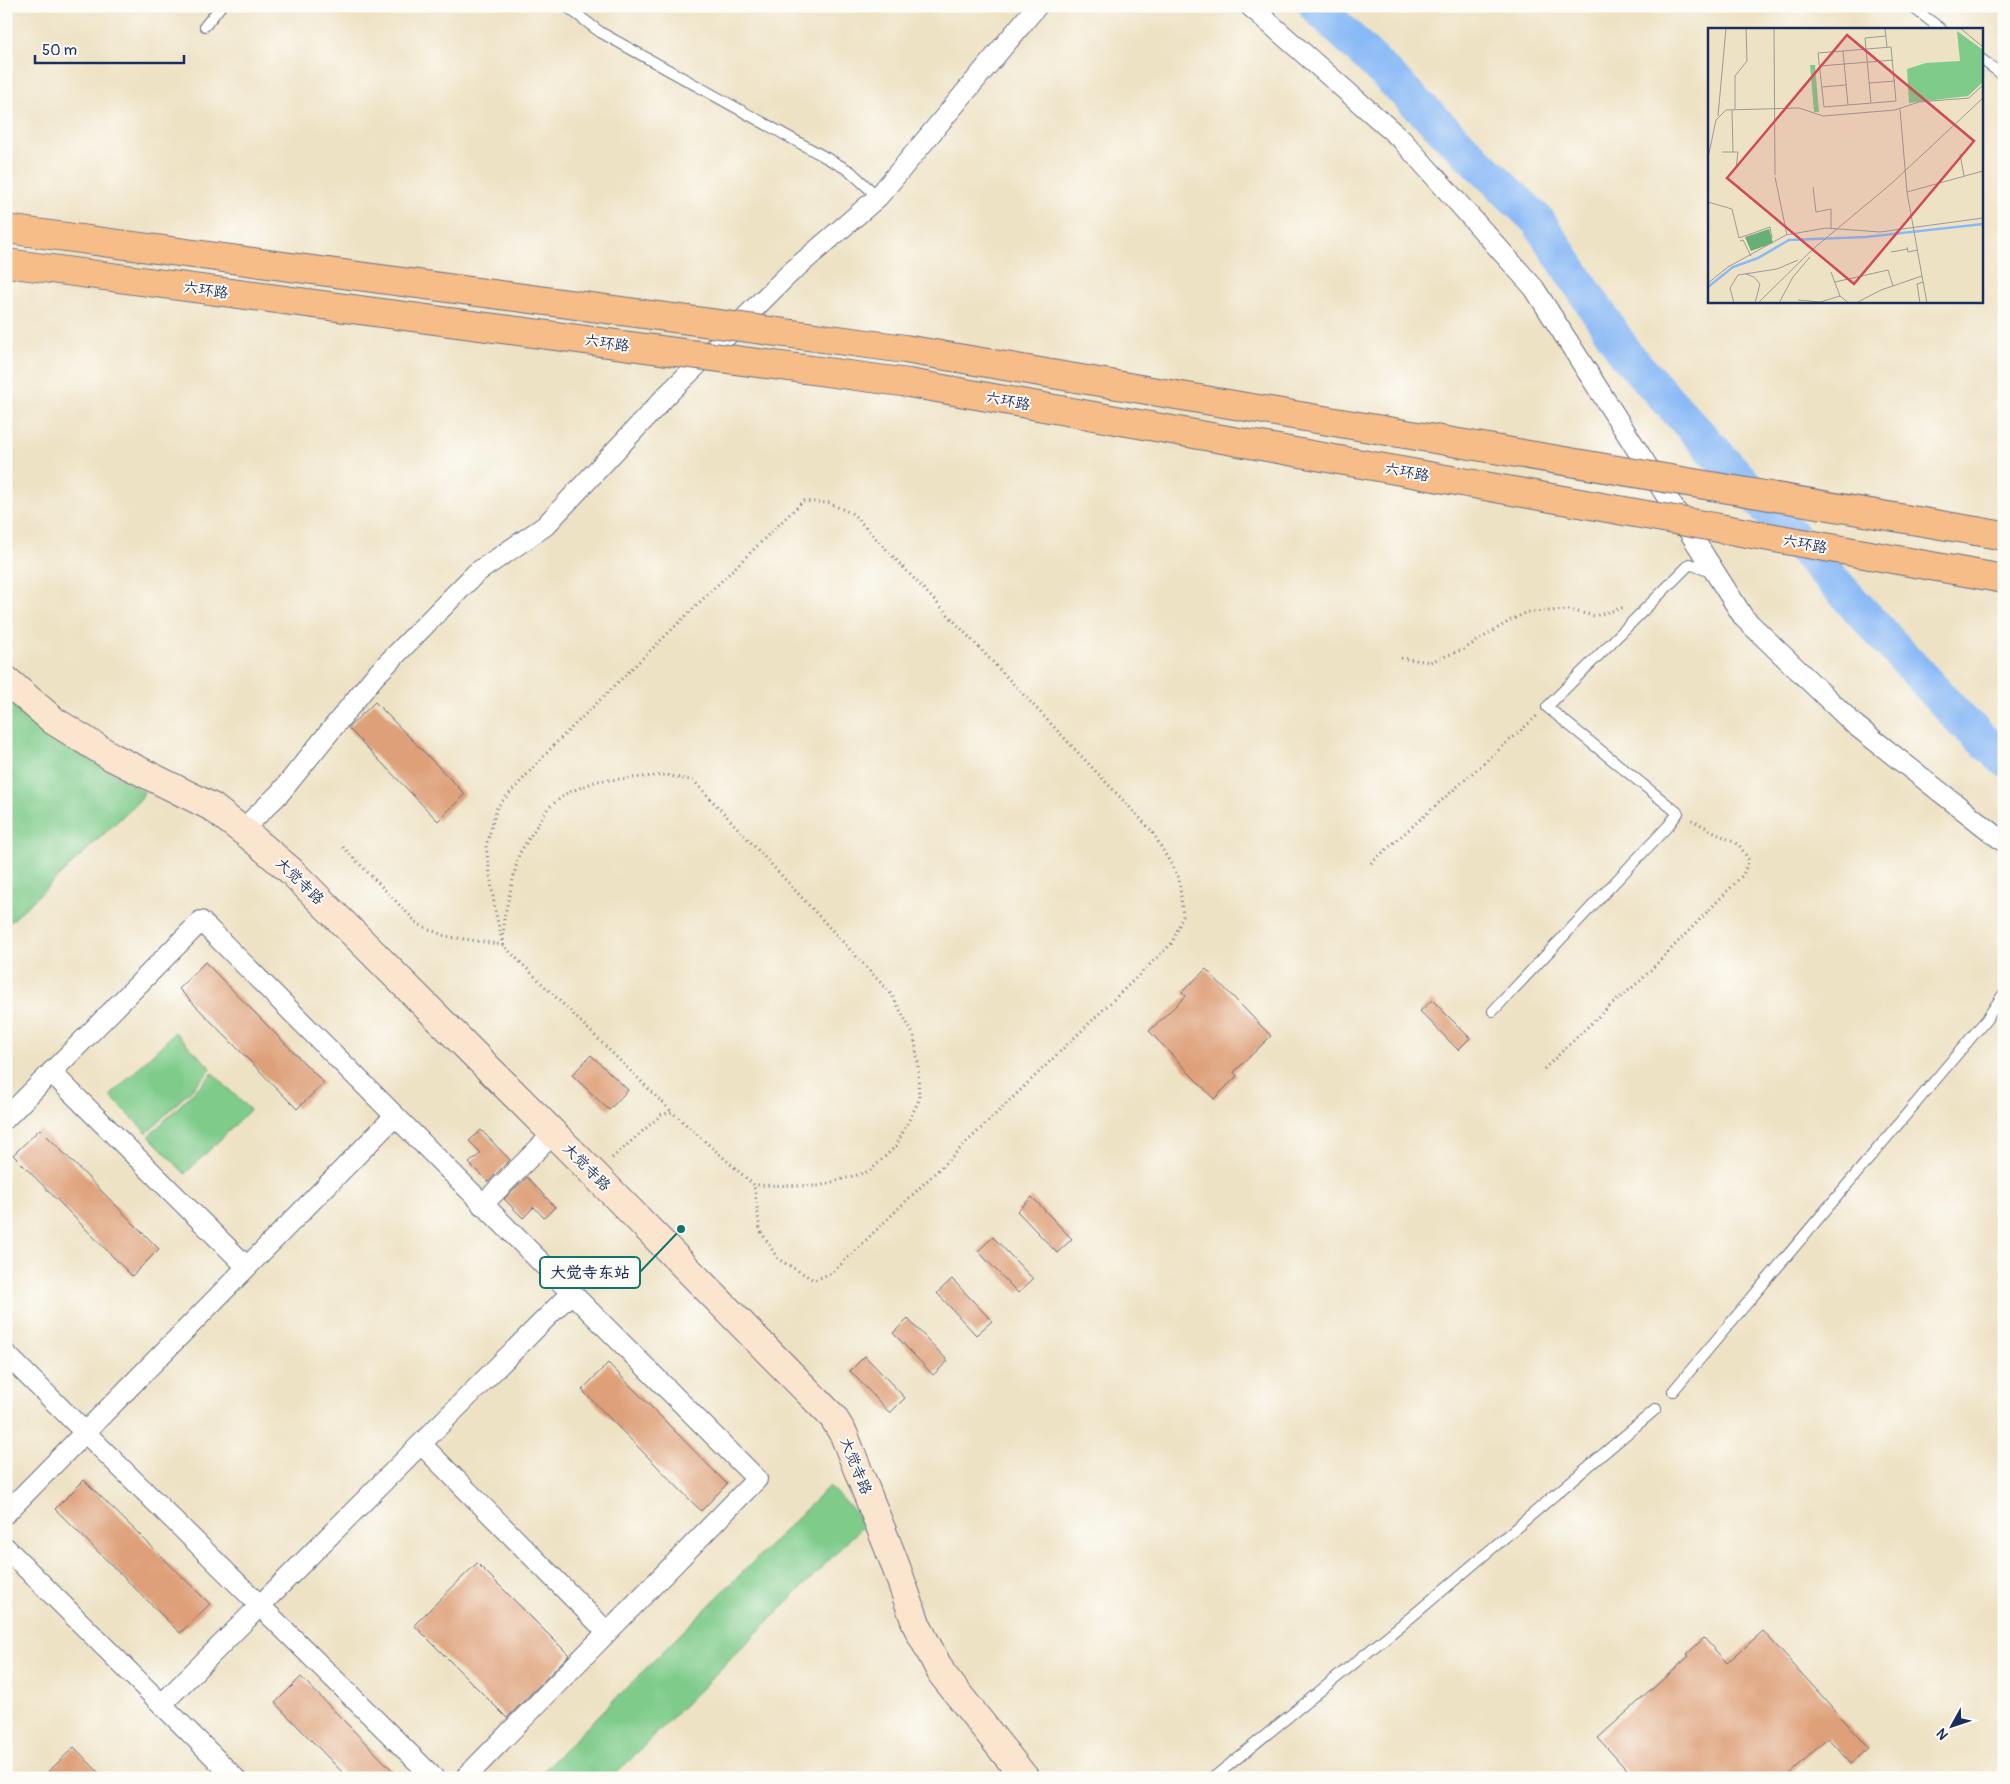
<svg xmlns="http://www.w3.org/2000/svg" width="2010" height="1784" font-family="Pangolin,'LXGW WenKai TC',sans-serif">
  <rect width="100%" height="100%" fill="#fdfcf7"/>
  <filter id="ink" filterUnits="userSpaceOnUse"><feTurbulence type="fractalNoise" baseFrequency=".02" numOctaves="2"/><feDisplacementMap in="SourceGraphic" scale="10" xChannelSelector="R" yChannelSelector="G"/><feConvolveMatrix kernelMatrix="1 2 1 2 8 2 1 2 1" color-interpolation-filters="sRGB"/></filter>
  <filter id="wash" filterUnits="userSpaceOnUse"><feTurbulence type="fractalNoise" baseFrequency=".0096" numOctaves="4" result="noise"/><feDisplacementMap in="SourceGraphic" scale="20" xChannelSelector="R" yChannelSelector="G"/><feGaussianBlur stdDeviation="1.12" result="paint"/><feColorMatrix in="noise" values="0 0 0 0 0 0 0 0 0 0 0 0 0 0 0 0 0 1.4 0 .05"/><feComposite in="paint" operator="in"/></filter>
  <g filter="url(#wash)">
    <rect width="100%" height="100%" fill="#eee2c4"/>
    <path fill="#7ecb8a" stroke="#4c7d74" d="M6 695 45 733 144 792 140 800 6 926Z
      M175 1032 212 1069 147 1133 110 1096Z
      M213 1073 250 1110 185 1174 149 1136Z
      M829 1486 866 1523 612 1778H536Z"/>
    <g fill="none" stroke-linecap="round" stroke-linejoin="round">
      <path stroke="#8abaf6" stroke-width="35" d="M1316 6 1538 221 1627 356 1962 721 2004 759"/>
    </g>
    <g id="blocks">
      <path fill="#dea079" d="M375 702 465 794 438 821 348 728Z
        M205 962 324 1083 297 1109 179 989Z
        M1206 969 1271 1036 1234 1072 1237 1076 1214 1099 1149 1031 1186 996 1182 992Z
        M1432 1000 1470 1038 1458 1050 1420 1011Z
        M591 1055 628 1090 609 1110 572 1075Z
        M40 1129 159 1249 132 1276 13 1155Z
        M481 1130 510 1160 488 1182 469 1163 481 1153 469 1141Z
        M527 1177 555 1207 544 1218 534 1207 523 1218 504 1199Z
        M1032 1197 1072 1239 1057 1253 1017 1211Z
        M993 1237 1033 1279 1018 1293 978 1251Z
        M952 1279 992 1321 976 1335 937 1293Z
        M908 1319 948 1361 933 1375 893 1333Z
        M865 1356 905 1398 890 1413 850 1371Z
        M608 1363 727 1484 701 1511 582 1390Z
        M84 1480 210 1604 180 1633 55 1509Z
        M477 1563 569 1655 507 1718 414 1625Z
        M1763 1631 1869 1748 1851 1764 1828 1738 1785 1778H1634L1598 1738 1689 1656 1687 1654 1704 1638 1727 1663Z
        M301 1677 400 1778H348L275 1703Z
        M74 1747 104 1778H42Z"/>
    </g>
  </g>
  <g filter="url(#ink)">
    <use href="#blocks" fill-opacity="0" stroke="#656e82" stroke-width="1"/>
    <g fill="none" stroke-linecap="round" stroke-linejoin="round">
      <g stroke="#656e82" stroke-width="12">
        <path id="lane" d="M566 6 600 32 850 171 878 197
          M1911 6 1941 29
          M205 26 221 6
          M1981 59 2004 76
          M1493 1011 1668 826 1678 813 1547 707 1690 564 1713 573
          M1673 1391 1986 1020 2004 993
          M1213 1778 1416 1613 1656 1409"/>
      </g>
      <g stroke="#656e82" stroke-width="22">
        <path id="street" d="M1250 6 1402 140 1534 288 1744 618 1855 725 2004 842
          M242 830 280 793 374 677 476 573 545 526 668 394 789 274 878 197 1037 6
          M51 1072 247 1267
          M6 1118 201 921 757 1479 465 1778
          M482 1205 554 1133
          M6 1354 434 1778
          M421 1444 607 1632
          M6 1513 395 1116
          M6 1548 235 1778
          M162 1704 571 1293"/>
      </g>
      <g stroke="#656e82" stroke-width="30">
        <path id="secondary" d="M6 680 54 721 112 757 212 807 252 838 291 871 595 1175 833 1417 844 1435 895 1564 917 1626 942 1674 1025 1778"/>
      </g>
      <g stroke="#656e82" stroke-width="30">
        <path id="highway" d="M1976 531 2004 536"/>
      </g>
      <path stroke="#656e82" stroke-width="3" stroke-dasharray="1 4" stroke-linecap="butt" d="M1401 658 1430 662 1464 649 1511 620 1528 612 1569 610 1595 616 1625 607
        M343 847 418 924 445 936 503 945 495 910 486 846 497 807 556 743 803 501 829 503 853 514 1152 831 1179 878 1183 916 1172 943 832 1273 814 1280 778 1259 760 1230 754 1185
        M1371 863 1537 716
        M1544 1069 1604 1011 1640 981 1743 875 1749 860 1739 845 1690 819
        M612 1158 661 1115 672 1112 754 1185 819 1186 870 1171 896 1146 919 1100 918 1062 914 1036 892 995 694 781 666 775 597 781 567 793 548 808 519 854 504 918 503 945 672 1112"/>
      <use href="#lane" stroke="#fff" stroke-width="10"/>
      <use href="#street" stroke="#fff" stroke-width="20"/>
      <use href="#secondary" stroke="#fce5cf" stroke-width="28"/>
      <use href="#highway" stroke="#f7bd88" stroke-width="28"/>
      <g stroke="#656e82" stroke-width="30" stroke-linecap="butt">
        <path id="highway-bridge" d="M6 229 905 349 1976 531
          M6 263 909 383 2004 579"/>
      </g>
      <use href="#highway-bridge" stroke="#f7bd88" stroke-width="28"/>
    </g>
  </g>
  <g text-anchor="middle" stroke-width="4" stroke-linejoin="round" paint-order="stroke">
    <g font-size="15" fill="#1b2f5e" stroke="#fdfcf7">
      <text transform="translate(206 290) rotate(8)" y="5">六环路</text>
      <text transform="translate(607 343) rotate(8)" y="5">六环路</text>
      <text transform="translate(1008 401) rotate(10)" y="5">六环路</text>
      <text transform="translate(1407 472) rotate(10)" y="5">六环路</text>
      <text transform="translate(1805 544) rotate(10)" y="5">六环路</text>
      <text transform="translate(300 881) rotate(44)" y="5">大觉寺路</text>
      <text transform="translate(587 1167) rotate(45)" y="5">大觉寺路</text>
      <text transform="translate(856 1466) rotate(68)" y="5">大觉寺路</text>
    </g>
  </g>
  <g transform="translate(1708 28)">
    <rect width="275" height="275" fill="#eee2c4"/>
    <path d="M249 3 275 22V54L260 68 201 75 199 41 218 35 252 33ZM102 37H107L111 84H106Z" fill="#7ecb8a"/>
    <path d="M61 201 65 215 43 223 37 209Z" fill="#66af76"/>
    <path fill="none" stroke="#8abaf6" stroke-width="2.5" d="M0 259 25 239 50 230 81 212 158 209 275 196"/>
    <path fill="none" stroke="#9a9a9b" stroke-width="1" d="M66 0 67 147M177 0 179 19M252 0 275 19M183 19 188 73 116 79 110 25ZM135 23 140 77M112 38 185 32M161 55 187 53M114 59 138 57M163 75 157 10 178 8M27 81V48L39 33 38 0M10 88 18 0M14 124H25L24 82M25 124H30L28 140M252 126 256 148M0 130 8 92 18 82 91 80 115 88 187 82 211 74 261 70 275 57M67 149 79 207M105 159 108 184 123 181V201M199 164 275 143M0 174 24 181 31 210 62 199 64 210M32 213 35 212 43 228M199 219 200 224 210 222M183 224 200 221M123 244 132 268 141 275M38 246 46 249 52 256 47 275M214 248 219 275M127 254 180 242 185 258M0 255 20 239 78 207 118 200 172 204 275 190M90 272 112 274 132 268M26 275 22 260 30 247 69 241 90 232M50 275 105 221 184 155 275 70M71 275 85 249 102 229M148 275 173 262 214 248 199 164 192 81M212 275 209 256 215 254"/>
    <path fill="#d1495b" fill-opacity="0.15" stroke="#d1495b" stroke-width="2.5" d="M139 7 266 113 146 256 19 150Z"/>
    <rect width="275" height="275" fill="none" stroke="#1b2f5e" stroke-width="2.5"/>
  </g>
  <path fill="none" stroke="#0f766e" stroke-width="2" d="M681 1229L640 1272"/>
  <circle fill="#0f766e" stroke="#fdfcf7" stroke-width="2" cx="681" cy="1229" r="5"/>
  <rect fill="#fdfcf7" stroke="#0f766e" stroke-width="2" x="540" y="1257" width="100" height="31" rx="5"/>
  <g font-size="16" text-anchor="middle" font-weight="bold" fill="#1b2f5e">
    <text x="590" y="1278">大觉寺东站</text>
  </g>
  <rect width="2010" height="1784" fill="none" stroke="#fdfcf7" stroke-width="25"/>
  <g transform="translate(1952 1726) rotate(230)" stroke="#fdfcf7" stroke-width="4" paint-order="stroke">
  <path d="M0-4L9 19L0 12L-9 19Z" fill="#1b2f5e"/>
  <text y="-8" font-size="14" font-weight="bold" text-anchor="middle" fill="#1b2f5e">N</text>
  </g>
  <path d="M35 55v8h149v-8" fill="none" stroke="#1b2f5e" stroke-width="2.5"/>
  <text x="42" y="55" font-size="15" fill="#1b2f5e" stroke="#fdfcf7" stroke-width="4" paint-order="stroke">50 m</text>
</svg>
